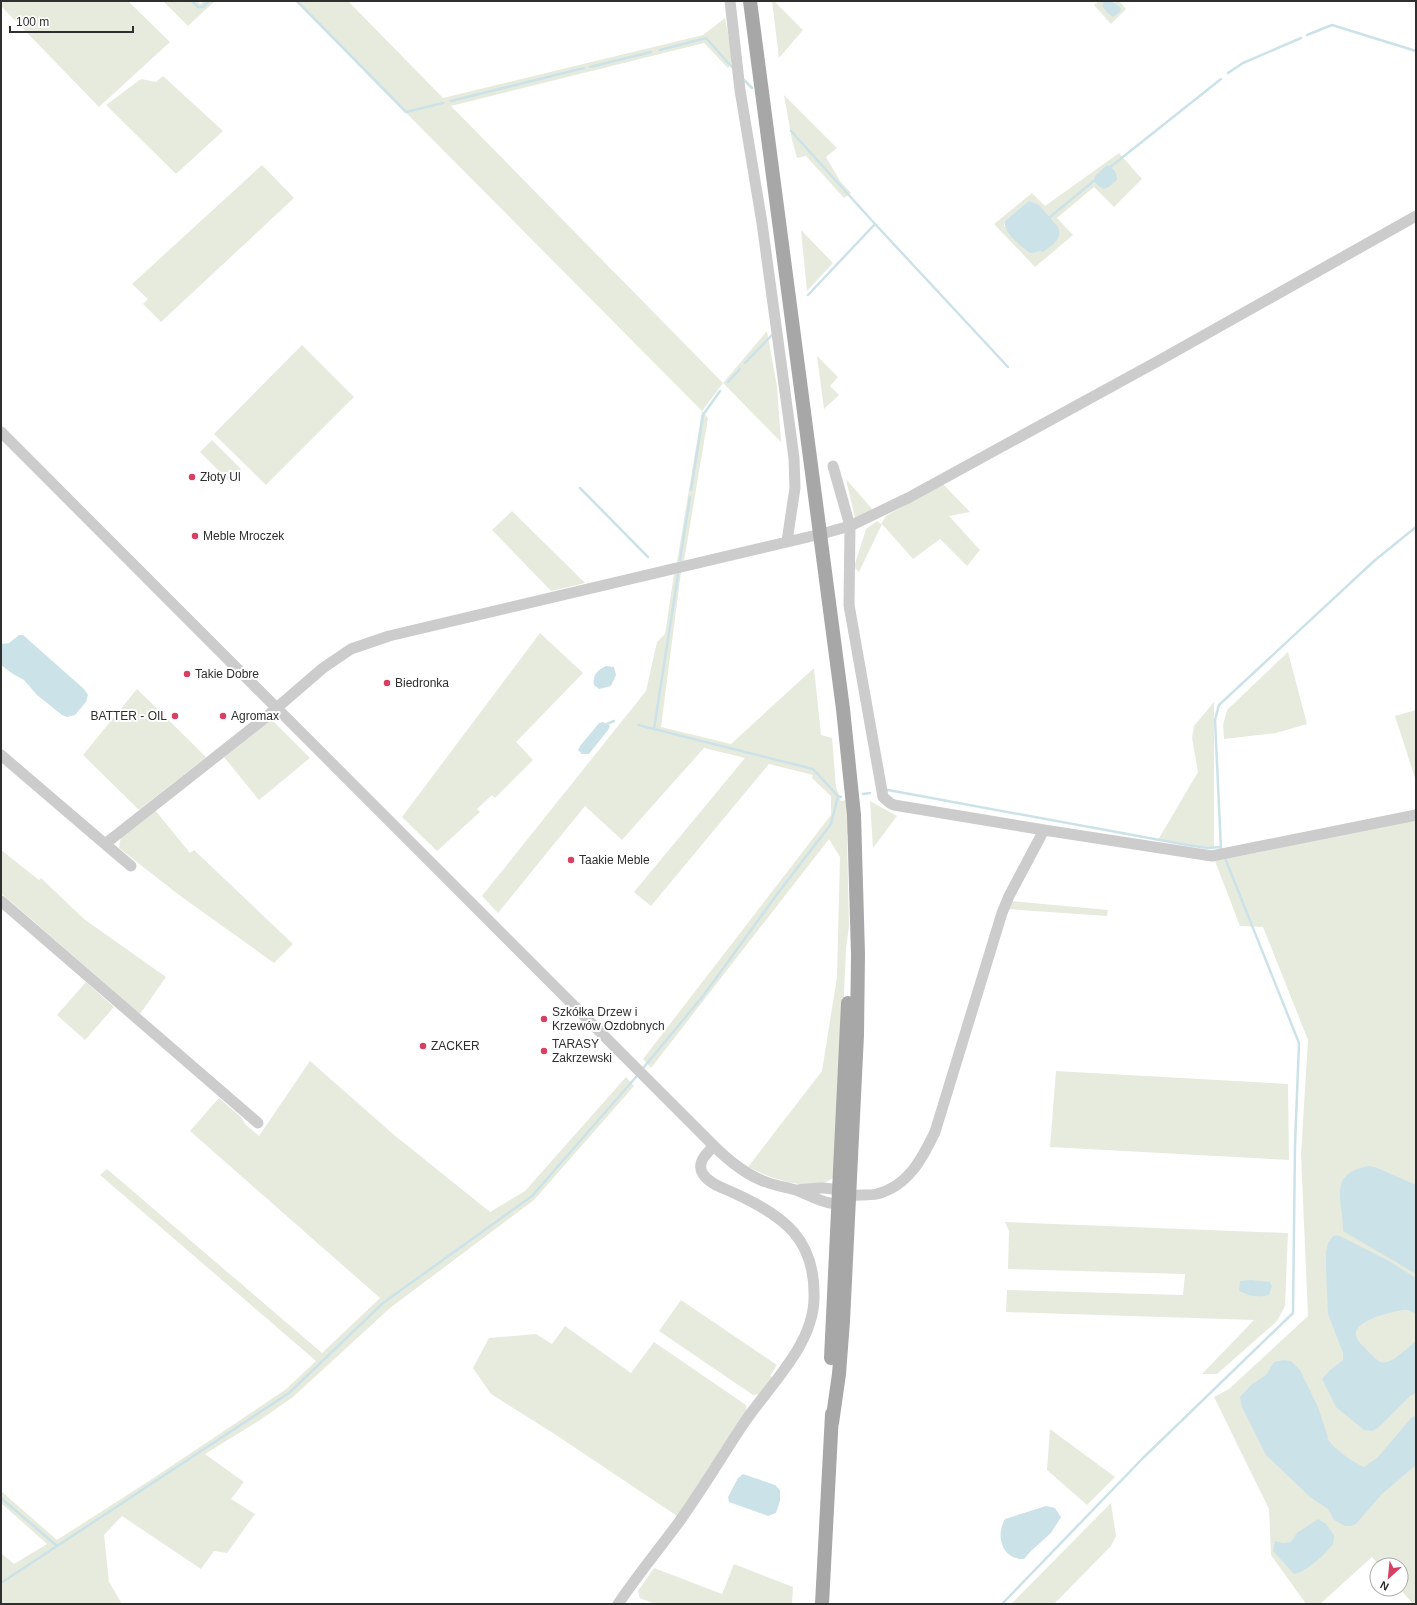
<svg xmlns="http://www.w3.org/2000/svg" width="1417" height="1605" font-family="Helvetica,sans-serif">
  <rect width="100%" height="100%" fill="#fff"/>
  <path fill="#e7ebde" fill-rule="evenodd" d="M1 1H128L170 42 99 107 1 6Z
    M163 1H197L200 4 204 1H215L188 26Z
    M295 1H348L443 98 703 35 725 18 733 60 728 68 704 43 451 106 723 383 767 331 777 387 781 442 723 383 702 411 708 418 684 561 677 562 702 411Z
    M772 1H774L803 30 779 58Z
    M1099 1H1104L1102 6 1116 3 1112 1H1119L1126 9 1111 24 1094 5Z
    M163 76 223 131 176 174 106 105 141 79 156 82Z
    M784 95 837 148 826 157 840 181 851 193 844 198 806 156 797 158 792 140Z
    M1119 153 1142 179 1114 207 1094 187 1057 218 1073 235 1035 267 994 224 1032 193 1045 206ZM1029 201 1043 252 1038 251 1004 226 1005 221 1026 203Z
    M262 165 294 198 161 322 143 304 148 299 132 284Z
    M801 230 833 263 807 291Z
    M302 345 354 397 266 485 214 434Z
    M817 356 838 377 830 386 839 395 824 409Z
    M212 440 241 469 229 481 200 452Z
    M846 479 873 510 855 518Z
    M943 484 970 512 949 516 980 550 967 566 940 539 913 559 882 524 859 572 854 567 866 529 877 521 881 524 886 516Z
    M512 511 585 583 551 591 492 530Z
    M681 572 661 727 731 744 814 668 821 735 832 738 836 787 841 801 846 800 849 832 847 835 849 926 846 949 836 1175C817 1196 769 1178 748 1167L822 1071 837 977 840 857 829 839 651 1068 643 1059 831 815V796L812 778 813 775 769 764 651 906 634 892 745 758 704 748 622 840 585 806 498 913 482 896 646 691 657 642 665 634 674 574Z
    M540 633 583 673 516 742 533 760 495 798 492 795 477 809 480 812 437 851 402 817Z
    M1288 652 1307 724 1276 733 1224 739 1223 725 1227 710Z
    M137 689 206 757 139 810 83 755Z
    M1214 702V848L1158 840 1198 772 1192 738 1194 726Z
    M1416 710V781L1395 716Z
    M271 719 310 758 259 800 223 756Z
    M870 801 897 816 873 848Z
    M155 810 190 853 194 850 293 944 274 963 179 895 119 848 121 836Z
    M1416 820V1604H1413L1400 1589 1401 1565H1379L1372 1557 1320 1604H1306L1271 1555 1269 1509 1214 1397 1229 1389 1308 1316 1301 1154 1308 1040 1263 927 1240 926 1215 861Z
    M1 850 39 880 41 878 84 919 166 977 140 1014 1 893Z
    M1012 901 1108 910 1107 916 1007 909Z
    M86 982 114 1007 85 1040 57 1015Z
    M310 1061 393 1134 490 1212 525 1191 626 1077 634 1086 534 1200 390 1308 293 1397 260 1420 205 1454 244 1482 231 1499 255 1514 227 1553 214 1551 201 1569 122 1516 104 1535 109 1582 122 1604H1V1553L14 1564 47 1544 1 1503V1491L57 1540 149 1481 285 1390 316 1361 100 1175 107 1169 322 1353 380 1298 190 1131 219 1098 241 1117 245 1124 259 1136Z
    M1056 1071 1288 1084 1289 1160 1050 1147Z
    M1005 1222 1288 1233 1285 1306 1277 1321 1217 1374H1202L1254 1320 1006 1312 1007 1290 1183 1295 1185 1274 1008 1269 1009 1231Z
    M681 1300 777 1365 770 1376 774 1378 762 1394 753 1395 659 1331Z
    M565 1326 631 1373 654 1342 746 1405 747 1414 677 1516 556 1435 491 1394 473 1368 489 1338 536 1334 552 1344Z
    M1050 1429 1115 1477 1087 1505 1047 1470Z
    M1111 1503 1116 1536 1111 1546 1054 1604H1011Z
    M734 1564 793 1587 792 1604H655L640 1598 638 1591 654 1568 722 1594Z"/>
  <path fill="#cce2e9" d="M1104 1C1112 1 1115 2 1121 8L1120 12 1113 17 1109 14 1102 6Z
    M1107 165C1114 168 1117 173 1117 180 1107 189 1104 193 1094 181L1095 176Z
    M1029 201 1039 205 1058 227C1063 240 1052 245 1043 252L1038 251C1033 254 1031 254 1027 251 1019 244 1003 233 1005 221L1026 203Z
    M19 635H23L84 689 88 695 86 702 75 715 67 717 62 715 37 695 24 680 13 674 1 665V644L9 643Z
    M606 666 614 667 616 675 611 686 599 689 594 685C592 675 598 670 606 666Z
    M603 722 610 726 608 730 589 754H582L578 750 580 746 599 723Z
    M1368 1166 1375 1167 1416 1185V1274L1343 1231C1343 1200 1327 1174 1368 1166Z
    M1338 1235 1389 1261 1416 1278V1314C1414 1313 1410 1311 1408 1310 1397 1309 1358 1320 1356 1332 1355 1339 1361 1344 1365 1348 1370 1353 1374 1359 1381 1362 1390 1366 1408 1347 1416 1341V1393L1410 1396 1379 1427 1373 1431 1364 1430 1336 1407 1322 1379 1329 1371 1343 1360V1353L1328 1314 1326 1268V1252L1328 1243 1333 1236Z
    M1251 1280 1270 1282 1272 1286 1269 1295C1258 1298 1249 1296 1239 1291L1240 1281Z
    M1283 1360 1291 1361 1300 1370 1318 1407 1328 1437 1327 1438C1335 1450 1351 1461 1364 1467L1377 1458 1412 1417 1416 1416V1465L1382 1494 1356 1524 1351 1526H1345L1334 1520 1328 1509 1310 1497 1266 1455 1242 1407 1240 1397 1251 1385 1266 1375 1274 1362Z
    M743 1474 775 1485 780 1490V1501L776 1513 768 1516 729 1502 728 1497 738 1478Z
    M1046 1506 1055 1508 1061 1517 1051 1533 1031 1551 1024 1559C1002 1560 995 1536 1005 1519Z
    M1318 1519 1326 1524 1334 1535C1334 1538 1334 1541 1333 1544 1326 1554 1305 1573 1294 1574L1273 1551 1275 1541 1282 1543 1291 1542 1297 1533Z"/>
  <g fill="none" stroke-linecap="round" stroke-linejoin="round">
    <path stroke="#cce2e9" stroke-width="2.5" d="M192 1 198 7H203L209 1
      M297 1 406 112 443 103
      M1307 35 1332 25 1416 51
      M660 50 706 38 732 67
      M590 67 651 52
      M1228 73 1243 63 1301 38
      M744 80 752 88
      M451 101 584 68
      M791 131 875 224 808 295
      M1109 168 1221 79
      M1050 217 1096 179
      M875 224 1008 367
      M745 363 772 335
      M728 382 740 369
      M580 488 648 557
      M691 490 703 415 720 391
      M680 560 690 497
      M607 724 614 721
      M638 725 813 769 838 796 841 797
      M654 729 678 575
      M888 790 1187 845 1208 848 1221 847
      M863 794 870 793
      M1221 849 1215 720 1219 705 1374 561 1416 527
      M644 1067 703 996 778 893 831 824 838 796
      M1 1498 57 1546
      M1 1583 289 1393 383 1303 532 1196 636 1077
      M1002 1604 1143 1458 1293 1313 1295 1145 1299 1043 1225 858"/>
    <path stroke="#ccc" stroke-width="11" d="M730 1 740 90 762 223 794 458 795 488 787 541
      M1 432 714 1146C729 1161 746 1175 766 1182 776 1186 786 1187 796 1190 807 1194 818 1201 830 1203 839 1205 842 1199 849 1196 857 1194 868 1196 877 1194 908 1186 922 1159 935 1132L1002 913 1009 896 1044 830 894 805 890 803 883 797 849 605 850 526 833 466
      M1 755 105 844 265 718 323 668 351 649 389 636 825 533 850 526 908 498 1160 360 1416 216
      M1044 830 1212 856 1416 815
      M105 844 131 866
      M1 901 258 1123
      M798 1190C814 1188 831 1185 845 1194
      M618 1604C637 1576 659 1549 679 1522 702 1490 722 1456 744 1423 768 1387 813 1346 814 1299 816 1239 784 1216 734 1193 724 1188 709 1184 703 1174 696 1163 706 1154 714 1146"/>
    <path stroke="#a7a7a7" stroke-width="14" d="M750 1 843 709 854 815 858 954 857 1035 843 1321 839 1374 832 1423
      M831 1358 848 1003
      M822 1604 832 1414"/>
  </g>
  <g fill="#d74062" stroke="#fff" stroke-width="1.5">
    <circle cx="192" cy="477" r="4"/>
    <circle cx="195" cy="536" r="4"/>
    <circle cx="187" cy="674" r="4"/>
    <circle cx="387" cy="683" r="4"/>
    <circle cx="175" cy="716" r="4"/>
    <circle cx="223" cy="716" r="4"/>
    <circle cx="571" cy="860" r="4"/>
    <circle cx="544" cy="1019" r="4"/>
    <circle cx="423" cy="1046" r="4"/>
    <circle cx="544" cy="1051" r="4"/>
  </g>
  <g text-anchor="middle" stroke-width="4" stroke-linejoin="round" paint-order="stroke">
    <g font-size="12" fill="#2f2f2f" stroke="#fff" text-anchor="start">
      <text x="200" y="481">Złoty Ul</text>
      <text x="203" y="540">Meble Mroczek</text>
      <text x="195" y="678">Takie Dobre</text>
      <text x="395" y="687">Biedronka</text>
      <text x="167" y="720" text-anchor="end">BATTER - OIL</text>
      <text x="231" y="720">Agromax</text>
      <text x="579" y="864">Taakie Meble</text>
      <text x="552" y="1016">Szkółka Drzew i<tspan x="552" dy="14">Krzewów Ozdobnych</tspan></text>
      <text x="552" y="1048">TARASY<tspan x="552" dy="14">Zakrzewski</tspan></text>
      <text x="431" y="1050">ZACKER</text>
    </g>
  </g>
  <rect width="1417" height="1605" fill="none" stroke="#2f2f2f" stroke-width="4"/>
  <g transform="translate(1389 1577) rotate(207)"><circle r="19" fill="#ffffff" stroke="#acacac"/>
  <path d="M0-3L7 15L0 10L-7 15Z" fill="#d74062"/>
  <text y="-6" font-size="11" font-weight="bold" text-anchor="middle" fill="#2f2f2f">N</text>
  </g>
  <path d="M10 26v6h123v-6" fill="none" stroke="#2f2f2f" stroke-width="2"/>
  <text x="16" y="26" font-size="12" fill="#2f2f2f" stroke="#ffffff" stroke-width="3" paint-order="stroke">100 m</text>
</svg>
